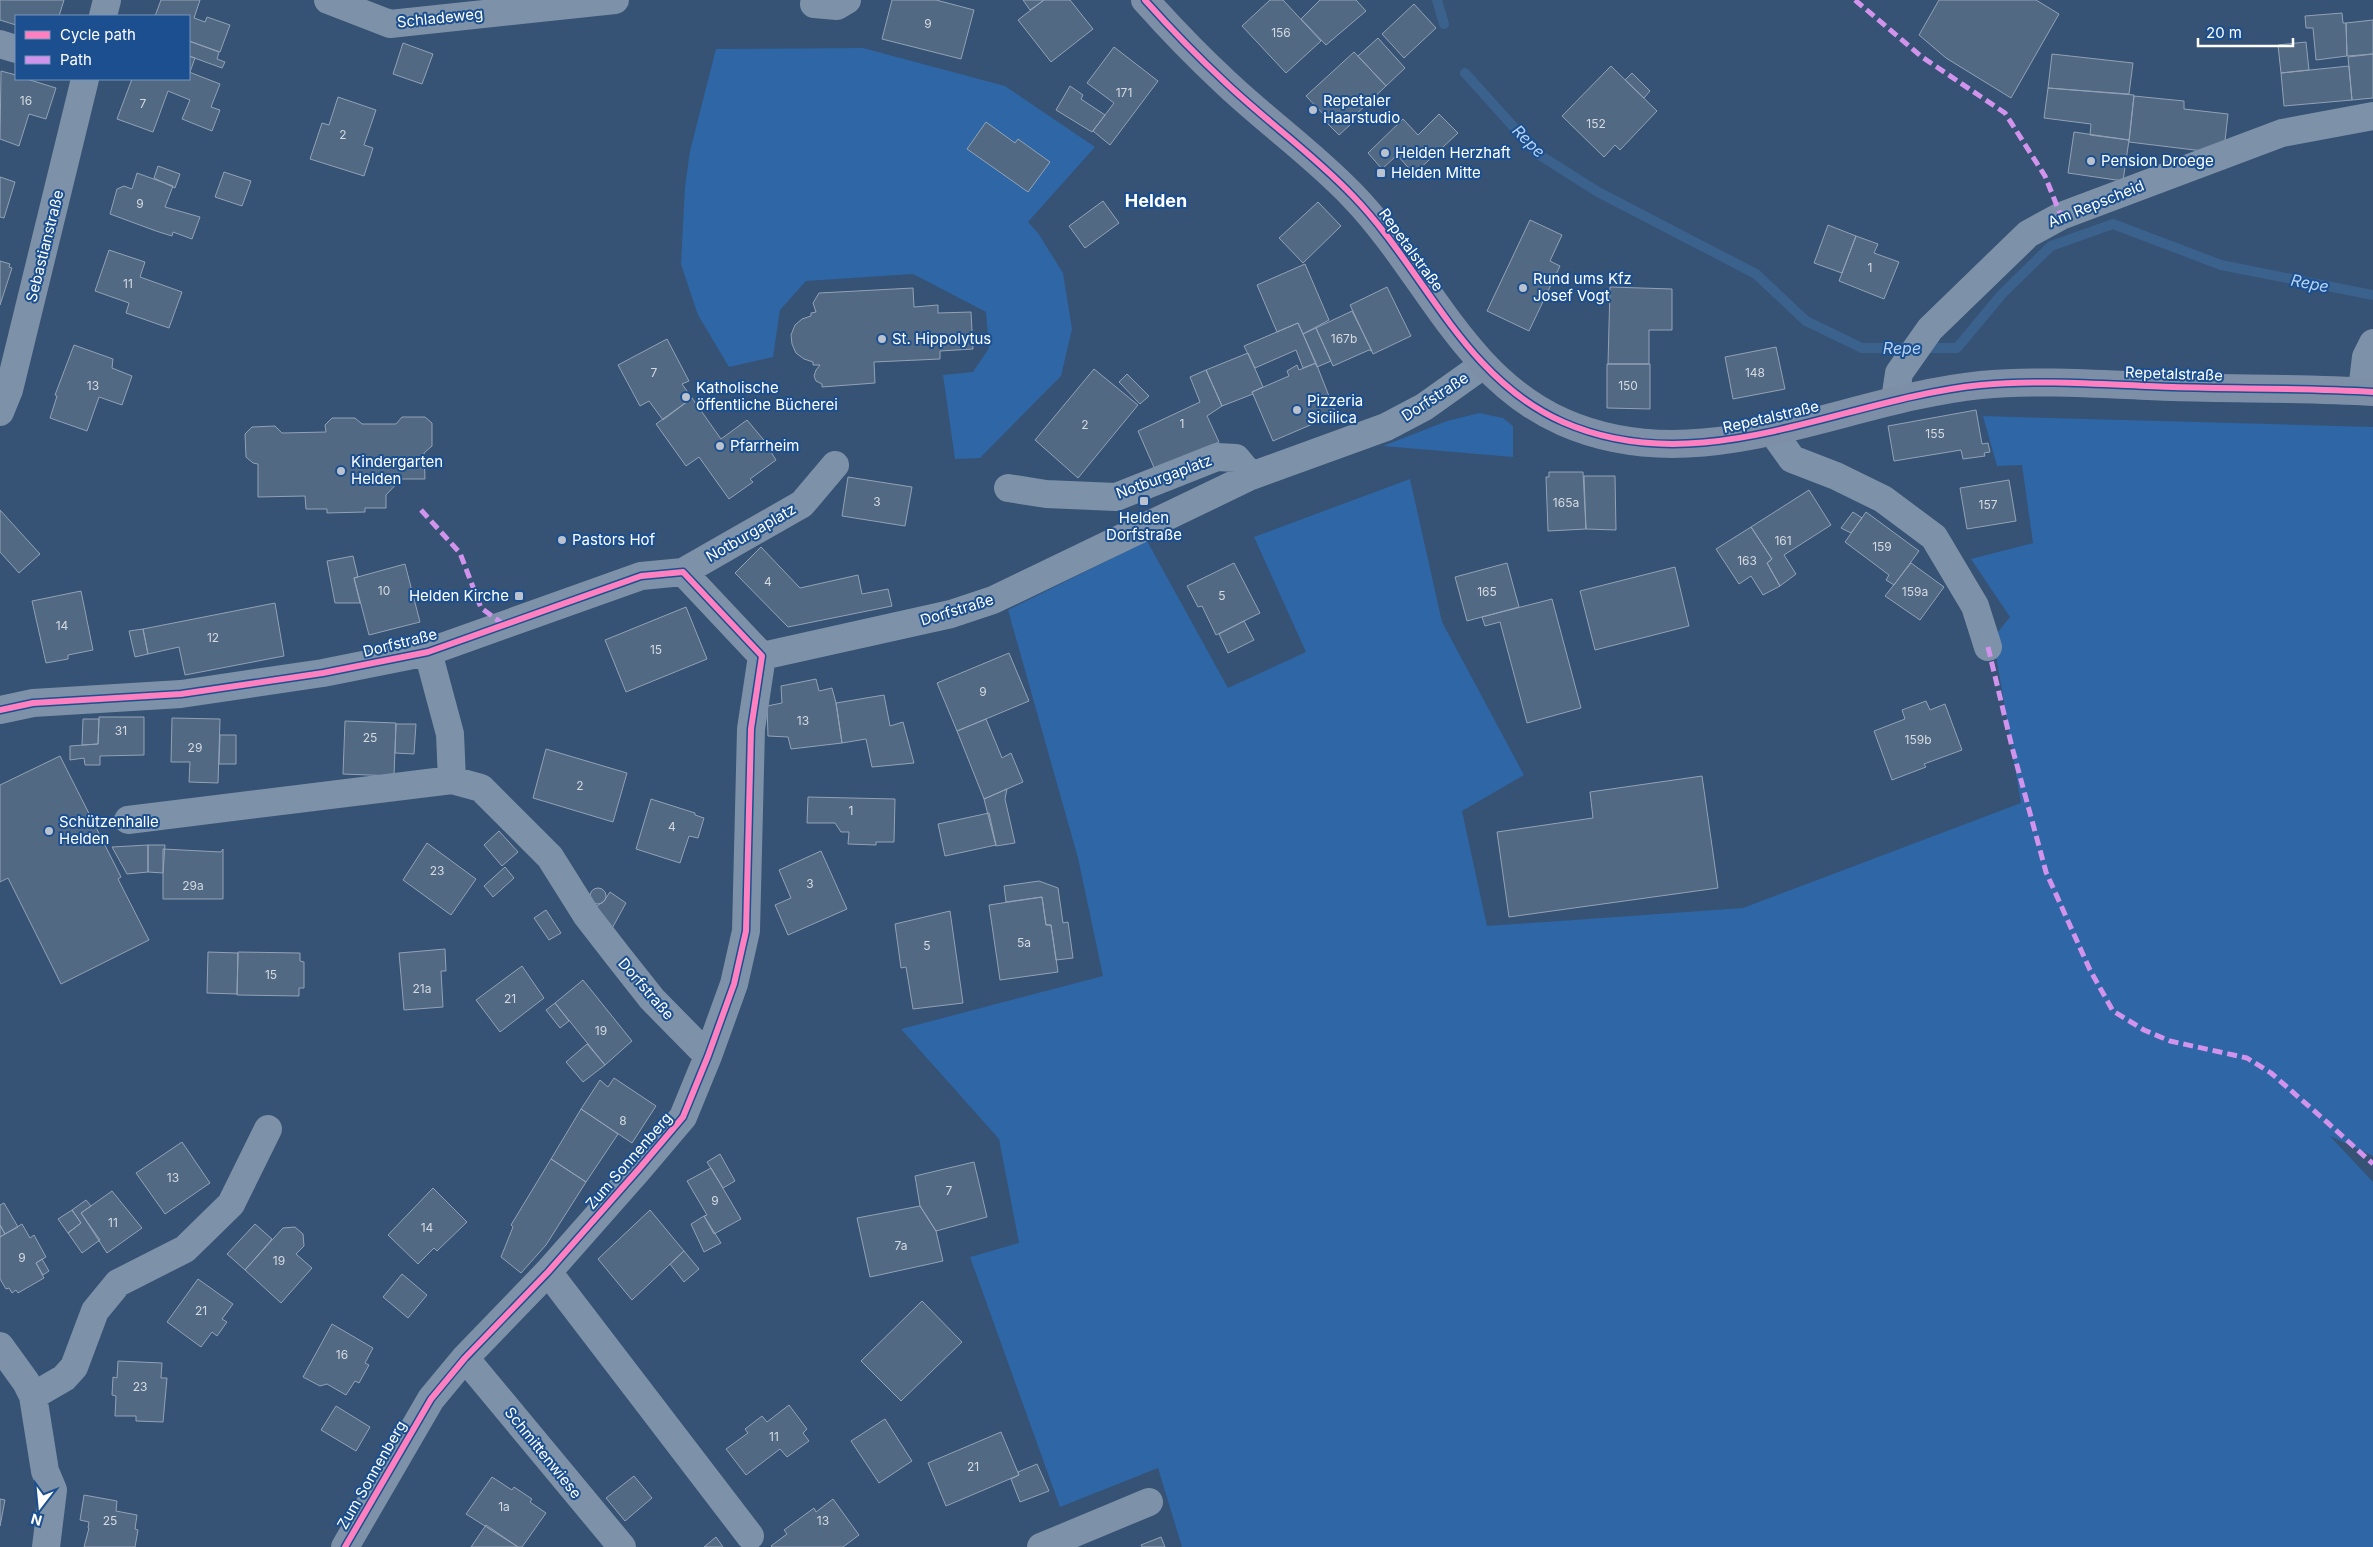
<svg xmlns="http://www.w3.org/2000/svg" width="2373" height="1547" font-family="Inter,sans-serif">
  <rect width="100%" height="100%" fill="#365274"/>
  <path fill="#2f66a5" d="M863 48 1005 86 1095 147 1028 222 1038 233 1063 273 1072 329 1061 376 980 458 955 459 943 375 973 372 989 348 986 312 913 274 806 281 780 310 773 357 729 367 698 315 681 264 685 187 690 151 716 49Z
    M1479 413 1503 418 1513 426V457L1383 446 1447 421Z
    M1983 416 2373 427V1156L2330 1136 2373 1182V1547H1182L1158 1468 1060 1507 970 1257 1019 1243 999 1139 901 1029 1103 976 1078 858 1008 610 1147 541 1228 688 1306 652 1254 537 1410 479 1442 622 1524 775 1462 811 1487 926 1743 908 2021 803 1993 638 2010 617 1971 559 2033 543 2022 465 1997 466Z"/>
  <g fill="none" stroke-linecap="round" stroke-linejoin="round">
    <path stroke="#3b618d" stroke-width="10" d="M1437 0 1444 24
      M1465 73 1538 154 1598 192 1756 274 1806 321 1862 348H1957L2002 294 2051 246 2113 224 2221 265 2373 295"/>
  </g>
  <path fill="#526984" stroke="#92a2b6" d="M0 0H64L59 16H16V25L0 20Z
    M161 0H200L194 18 205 22 207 17 230 25 220 52 189 41V16H155Z
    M892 0H936L974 10 961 59 882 39Z
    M1023 0H1044L1030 10Z
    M1044 0H1070L1093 29 1051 62 1018 20Z
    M1270 0H1283L1321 41 1286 73 1242 26Z
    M1320 0H1356L1366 11 1326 45 1301 19Z
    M1939 0H2036L2059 14 2011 98 1946 58 1919 35Z
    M1414 4 1436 28 1404 58 1382 34Z
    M2342 13 2343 23H2346L2347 56 2316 60 2313 28H2306L2305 16Z
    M2373 20V54L2347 56 2346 23Z
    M1378 38 1405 68 1386 86 1358 56Z
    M189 41 219 52 217 59 225 62 222 68 189 56Z
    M2306 42 2309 70 2281 73 2278 45Z
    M403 43 433 54 422 84 393 74Z
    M1114 47 1158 81 1110 145 1093 131 1114 103 1087 83Z
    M1354 52 1386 86 1349 121 1351 124 1339 135 1325 121 1328 119 1306 96Z
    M2052 54 2133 63 2129 94 2048 88Z
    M2373 54V98L2352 100 2348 57Z
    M189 56 195 58 190 72H189Z
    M1611 66 1657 111 1620 150 1615 145 1604 157 1562 116Z
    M2349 66 2352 100 2284 106 2281 73Z
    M1 71 16 75V79H27L56 88 46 119 29 114 19 146 0 139Z
    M189 72 220 84 211 107 220 110 212 131 182 119 190 100 168 91 153 132 117 119 132 79H189Z
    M1632 73 1650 91 1644 98 1625 80Z
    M1070 86 1083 95 1081 99 1105 115 1092 132 1056 110Z
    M2048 88 2134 95 2129 140 2090 135 2091 124 2044 118Z
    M2134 96 2184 101V109L2228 114 2225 141 2203 151 2129 142Z
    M338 97 376 110 364 145 373 148 364 176 310 159 322 123 329 125Z
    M1439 114 1458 133 1414 174 1397 155 1382 169 1368 153 1403 119 1418 135Z
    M986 122 1015 143 1018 139 1050 162 1028 192 967 149Z
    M2074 132 2129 140 2123 181 2068 173Z
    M158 166 180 174 175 188 154 178Z
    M224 172 251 181 242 206 215 197Z
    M137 173 173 186 165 207 200 217 192 239 173 232 172 236 156 231 110 214 117 189 124 186 132 189Z
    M0 177 15 182 4 218 0 217Z
    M1103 201 1119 223 1085 248 1069 226Z
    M1318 202 1341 226 1303 263 1279 238Z
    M1530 220 1562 235 1550 261 1560 266 1529 331 1487 311Z
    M1828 225 1856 236 1842 273 1814 263Z
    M1856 236 1878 244 1874 253 1899 262 1884 299 1839 281Z
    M109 250 145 262 140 277 182 292 169 328 126 313 129 303 95 291Z
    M0 261 10 264 9 267 12 268 0 305Z
    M1305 264 1329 320 1303 334 1298 323 1277 332 1257 285Z
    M1387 287 1411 336 1373 354 1350 305Z
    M1610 287 1672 289V330H1649V364H1608Z
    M913 288 914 307 938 305V313L971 312 973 349 940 351V359L874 362 875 383 822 387V384L816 381 814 376 816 370 820 365H813V362L804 359 796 353 792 344 791 335 795 325 802 319 811 316V313L816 312 813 303 819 293Z
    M1352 311 1372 351 1369 350 1333 366 1316 328Z
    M1298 323 1316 363 1303 368 1296 350 1255 368 1244 346Z
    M1316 328 1331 361 1317 367 1303 334Z
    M667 339 689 381 682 384 692 398 663 420 649 401 640 406 618 365Z
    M74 345 113 359 112 368 132 376 122 405 99 397 87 431 50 418 57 396 55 395Z
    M1776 347 1785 389 1733 399 1725 357Z
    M1248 353 1263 387 1252 392 1253 394 1222 406 1206 370Z
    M1316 363 1336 414 1273 441 1252 392 1289 376 1287 371 1297 365 1299 370Z
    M1607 364H1650V409L1607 408Z
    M1094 369 1138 405 1078 478 1035 440Z
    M1206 370 1222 406 1207 416 1219 442 1156 472 1138 431 1200 402 1190 377Z
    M1127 374 1149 396 1140 404 1119 382Z
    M692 398 721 439 747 420 773 451 771 452 776 460 750 479 753 482 729 499 699 457 686 466 656 424Z
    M1976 410 1982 444 1988 443 1990 452 1984 453 1985 456 1963 459 1961 450 1894 461 1888 426Z
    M402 417H425L432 423V446L424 453 425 479H401L386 495V508H365V512L327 513V509H306L305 496 258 497V464L253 463 246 457 245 434 252 427 275 426 282 433 326 432 325 425 332 418H355L362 424H396Z
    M1549 472H1583L1586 529 1548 531 1546 477H1549Z
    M1584 476H1615L1616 530 1586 529Z
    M848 477 912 487 905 526 842 516Z
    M2009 480 2016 521 1967 529 1960 488Z
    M1809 490 1831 525 1784 555 1796 574 1780 586 1767 563 1772 559 1751 527Z
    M0 510 40 554 19 573 0 552Z
    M1853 512 1862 518 1851 533 1841 528Z
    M1866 512 1919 551 1894 585 1886 580 1889 575 1845 542Z
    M1751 527 1772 559 1767 563 1780 586 1763 595 1751 576 1739 584 1716 549Z
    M761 547 800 588 858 575 862 594 888 589 892 606 788 627 735 573Z
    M353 556 358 577 354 578 360 603H335L327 561Z
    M1234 563 1260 613 1216 635 1202 606 1198 607 1187 586Z
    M1507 563 1519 607 1467 621 1455 577Z
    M1911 563 1944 587 1920 620 1885 596Z
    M405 564 420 622 369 635 354 578Z
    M1675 567 1689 626 1595 650 1580 591Z
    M81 591 93 650 68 655V659L46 663 32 601Z
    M1552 599 1581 708 1527 723 1500 622 1485 626 1482 617Z
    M275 603 284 656 185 675 179 647 148 654 143 629Z
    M686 607 707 659 626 692 605 640Z
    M1244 621 1254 640 1228 653 1219 634Z
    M143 629 148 654 135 657 129 631Z
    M1009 653 1029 701 957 731 937 683Z
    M816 679 819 691 832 688 836 703 842 743 791 749 788 737 768 736 767 706 782 703 781 686Z
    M884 695 890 726 903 722 914 763 872 767 866 739 842 743 836 703Z
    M1926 701 1930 710 1945 704 1962 750 1924 764 1926 767 1892 780 1874 731 1905 719 1902 710Z
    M99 717H144V755L100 756V765H85L84 758 70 760V746L98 744Z
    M172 718 220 719 218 783 189 782 190 762H171Z
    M83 719H99L98 744 82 745Z
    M986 719 1002 758 1011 753 1023 782 984 799 957 731Z
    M345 721 396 723 394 776 343 774Z
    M396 724H416L414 754 395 753Z
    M220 735H236V764H219Z
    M546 749 627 773 613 822 533 798Z
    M60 756 121 877 118 879 149 940 61 984 8 878 0 882V785Z
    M1702 776 1718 888 1509 917 1497 832 1593 818 1590 792Z
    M1007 789 1005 799 1015 843 996 846 984 799Z
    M808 797 895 799 894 842H876V845L848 844 849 832H841L835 823H807Z
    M651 799 695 813V815L704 818 698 838 689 836 680 863 636 849Z
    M989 813 996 845 945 856 938 824Z
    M499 831 518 852 502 866 484 845Z
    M427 843 476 879 451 915 403 880Z
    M148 845V872L127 874 112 847Z
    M148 845H165L163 873 148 872Z
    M163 849 221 852 223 849V899H163Z
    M821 851 847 909 788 935 775 905 791 898 779 870Z
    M505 867 514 878 493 897 484 886Z
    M1039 881 1058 888 1063 923 1068 922 1073 958 1056 960 1051 925H1046L1042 897 1006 902 1004 886Z
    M590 896a8 8 0 1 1 16 0a8 8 0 1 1-16 0Z
    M610 892 626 903 610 932 594 908 604 901Z
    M1042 897 1046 925H1051L1058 972 1000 980 989 905Z
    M546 910 561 933 549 940 534 918Z
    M950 911 963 1003 913 1009 906 967 901 968 895 924Z
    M445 949 446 971H441L443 1007 404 1010 399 953Z
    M208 952 238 953 237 994 207 993Z
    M238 952 300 953V961L304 962V988H299V996L237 995Z
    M522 966 544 998 500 1032 476 1000Z
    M583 980 632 1041 605 1065 555 1003Z
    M555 1003 569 1021 560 1028 546 1010Z
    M587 1044 605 1065 583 1082 566 1062Z
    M614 1078 656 1106 632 1143 581 1109 600 1080 608 1087Z
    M581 1109 618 1134 586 1182 551 1159Z
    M182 1142 210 1183 165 1214 136 1173Z
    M720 1154 735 1181 723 1188 707 1162Z
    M551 1159 586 1182 546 1245 521 1273 501 1257 513 1227 511 1225Z
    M974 1162 987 1217 936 1231 920 1206 915 1176Z
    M711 1168 741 1219 714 1234 704 1216 707 1215 687 1181Z
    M433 1188 467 1222 437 1251 434 1248 418 1264 388 1235Z
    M112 1191 142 1228 107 1253 81 1213Z
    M86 1200 91 1206 81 1213 100 1240 82 1253 68 1233 81 1223 72 1210Z
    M4 1203 18 1227 5 1234 0 1225V1205Z
    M920 1206 936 1231 943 1261 870 1277 857 1218Z
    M72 1210 81 1223 68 1233 58 1219Z
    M650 1210 684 1251 632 1300 598 1259Z
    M704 1216 721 1243 704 1252 691 1224Z
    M22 1224 30 1238 34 1235 46 1257 36 1263 44 1278 18 1293 16 1290 12 1293 9 1288 6 1289 0 1279V1237Z
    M255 1224 272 1239 245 1270 227 1254Z
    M0 1225 5 1234 0 1237Z
    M295 1227 303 1234 304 1246 296 1254 312 1268 281 1303 245 1270 283 1228Z
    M684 1251 699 1269 684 1282 670 1264Z
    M42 1259 49 1271 43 1275 36 1263Z
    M402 1274 427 1295 408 1318 383 1297Z
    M198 1279 233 1304 222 1319 227 1322 217 1336 212 1332 201 1347 167 1322Z
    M922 1301 962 1342 901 1401 861 1361Z
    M332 1324 373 1348 365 1363 369 1365 359 1383 355 1381 346 1395 327 1384 320 1386 303 1377Z
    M118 1361 162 1363 161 1378H167L163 1422 136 1421V1416H115L116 1396 112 1395 113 1377 117 1378Z
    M789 1405 807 1429 803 1433 809 1441 787 1457 780 1449 746 1475 726 1449 748 1433 745 1429 762 1416 767 1422Z
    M336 1406 370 1427 356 1451 321 1430Z
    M885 1419 912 1461 879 1483 851 1441Z
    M1001 1432 1019 1475 946 1506 928 1463Z
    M1037 1464 1049 1491 1020 1502 1011 1479 1019 1475 1018 1472Z
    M634 1476 652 1498 625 1521 606 1498Z
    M492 1477 512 1490 514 1487 532 1499 530 1502 546 1513 522 1547H518L466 1514Z
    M84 1495 117 1501 116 1511 137 1515 135 1529 138 1530 135 1547H84L89 1528H88L89 1522 80 1520Z
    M0 1499 5 1500 0 1526Z
    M833 1499 859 1535 843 1547H772L771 1546 787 1534 784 1530 814 1508 816 1512Z
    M486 1525 518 1547H471Z
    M716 1537 723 1547H704Z
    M1161 1537 1165 1547H1142L1141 1545Z"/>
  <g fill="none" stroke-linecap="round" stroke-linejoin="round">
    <path stroke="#7d92a8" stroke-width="28" d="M328 0 390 24 615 0
      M814 4 837 6 847 0
      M103 16 107 0
      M0 44 16 49
      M2362 391 2366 357 2373 343
      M1895 400 1899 373 1930 329 2028 234 2061 216 2282 133 2373 116
      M0 412 9 390 85 79
      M1772 431 1792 459 1836 476 1883 499 1934 537 1975 606 1988 647
      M1008 488 1046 494 1116 497 1217 457 1236 458 1251 476
      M683 572 802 504 835 465
      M428 652 450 734 452 780 481 788 550 857 587 916 618 956 652 999 708 1056
      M762 656 951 614 993 600 1251 476 1386 427 1424 407 1483 365
      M0 710 33 703 181 694 323 673 428 652 641 576 683 572 762 656
      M128 820 452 780
      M548 1272 750 1536
      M0 1346 26 1382 33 1396 45 1471 53 1490 46 1547
      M465 1358 622 1547
      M33 1396 64 1378 74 1367 95 1311 118 1283 185 1249 231 1204 268 1129
      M345 1547 431 1399 465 1358 548 1272 638 1170 683 1117 708 1056 734 984 746 931 751 729 762 656
      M1041 1547 1149 1502"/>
    <path stroke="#7d8ea7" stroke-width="28" d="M1145 0C1170 28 1197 56 1225 82 1266 121 1313 154 1352 195 1425 270 1463 378 1563 422 1701 483 1842 399 1981 385 2045 379 2110 385 2173 387 2240 389 2307 388 2373 392"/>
    <path stroke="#d193ec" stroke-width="5" stroke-dasharray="10 5" stroke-linecap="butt" d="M1855 0 1922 57 2005 113 2045 176 2061 216
      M421 510 460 553 481 608 503 624
      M1988 647 2012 747 2046 872 2090 970 2113 1011 2144 1030 2170 1041 2247 1058 2271 1073 2328 1123 2373 1164"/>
    <g stroke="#1b4f8f" stroke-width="9">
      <path id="cycleway" d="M1145 0C1170 28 1197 56 1225 82 1266 121 1313 154 1352 195 1425 270 1463 378 1563 422 1701 483 1842 399 1981 385 2045 379 2110 385 2173 387 2240 389 2307 388 2373 392
        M0 710 33 703 181 694 323 673 428 652 641 576 683 572 762 656 751 729 746 931 734 984 708 1056 683 1117 638 1170 548 1272 465 1358 431 1399 345 1547"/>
    </g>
    <use href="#cycleway" stroke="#ff80c0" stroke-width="6"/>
  </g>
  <g fill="#b9c2ce" stroke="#1b4f8f" stroke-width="2">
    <circle cx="1313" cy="110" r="5"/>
    <circle cx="1385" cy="153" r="5"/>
    <circle cx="2091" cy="161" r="5"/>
    <rect x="1376" y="168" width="10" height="10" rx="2.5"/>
    <circle cx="1523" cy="288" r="5"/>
    <circle cx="882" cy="339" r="5"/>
    <circle cx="686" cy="397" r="5"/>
    <circle cx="1297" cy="410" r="5"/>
    <circle cx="720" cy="446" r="5"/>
    <circle cx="341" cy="471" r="5"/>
    <rect x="1139" y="496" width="10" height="10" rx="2.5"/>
    <circle cx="562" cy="540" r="5"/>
    <rect x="514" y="591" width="10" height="10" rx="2.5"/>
    <circle cx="49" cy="831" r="5"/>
  </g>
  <g text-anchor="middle" stroke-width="4" stroke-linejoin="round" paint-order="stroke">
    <g font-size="12" fill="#d4dae0">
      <text x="928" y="28">9</text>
      <text x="1281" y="37">156</text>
      <text x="1124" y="97">171</text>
      <text x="26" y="105">16</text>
      <text x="143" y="108">7</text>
      <text x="1596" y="128">152</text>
      <text x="343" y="139">2</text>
      <text x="140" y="208">9</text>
      <text x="1870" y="272">1</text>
      <text x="128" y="288">11</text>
      <text x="1344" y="343">167b</text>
      <text x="654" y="377">7</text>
      <text x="1755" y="377">148</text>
      <text x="93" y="390">13</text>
      <text x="1628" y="390">150</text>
      <text x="1182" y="428">1</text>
      <text x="1085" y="429">2</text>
      <text x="1935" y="438">155</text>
      <text x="877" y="506">3</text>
      <text x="1566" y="507">165a</text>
      <text x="1988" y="509">157</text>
      <text x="1783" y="545">161</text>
      <text x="1882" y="551">159</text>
      <text x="1747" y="565">163</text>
      <text x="768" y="586">4</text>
      <text x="384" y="595">10</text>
      <text x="1487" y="596">165</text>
      <text x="1915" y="596">159a</text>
      <text x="1222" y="600">5</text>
      <text x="62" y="630">14</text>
      <text x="213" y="642">12</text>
      <text x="656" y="654">15</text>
      <text x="983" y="696">9</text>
      <text x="803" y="725">13</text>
      <text x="121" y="735">31</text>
      <text x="370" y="742">25</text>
      <text x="1918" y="744">159b</text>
      <text x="195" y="752">29</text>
      <text x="580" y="790">2</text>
      <text x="851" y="815">1</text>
      <text x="672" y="831">4</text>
      <text x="437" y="875">23</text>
      <text x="810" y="888">3</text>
      <text x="193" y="890">29a</text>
      <text x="1024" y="947">5a</text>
      <text x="927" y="950">5</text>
      <text x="271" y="979">15</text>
      <text x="422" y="993">21a</text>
      <text x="510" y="1003">21</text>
      <text x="601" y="1035">19</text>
      <text x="623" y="1125">8</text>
      <text x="173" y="1182">13</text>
      <text x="949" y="1195">7</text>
      <text x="715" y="1205">9</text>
      <text x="113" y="1227">11</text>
      <text x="427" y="1232">14</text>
      <text x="901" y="1250">7a</text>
      <text x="22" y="1262">9</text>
      <text x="279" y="1265">19</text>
      <text x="201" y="1315">21</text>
      <text x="342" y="1359">16</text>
      <text x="140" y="1391">23</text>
      <text x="774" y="1441">11</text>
      <text x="973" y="1471">21</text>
      <text x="504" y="1511">1a</text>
      <text x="110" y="1525">25</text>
      <text x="823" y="1525">13</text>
    </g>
    <g font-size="15" fill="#fff" stroke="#1b4f8f">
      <text transform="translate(440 18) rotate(-6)" y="5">Schladeweg</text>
      <text transform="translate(2096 204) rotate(-22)" y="5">Am Repscheid</text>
      <text transform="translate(45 246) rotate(-76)" y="5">Sebastianstraße</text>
      <text transform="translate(1411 250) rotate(54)" y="5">Repetalstraße</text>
      <text transform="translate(2174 374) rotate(2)" y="5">Repetalstraße</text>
      <text transform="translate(1435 397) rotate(-33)" y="5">Dorfstraße</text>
      <text transform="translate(1771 417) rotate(-13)" y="5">Repetalstraße</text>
      <text transform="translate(1164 477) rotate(-20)" y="5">Notburgaplatz</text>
      <text transform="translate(751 533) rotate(-30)" y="5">Notburgaplatz</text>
      <text transform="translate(957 610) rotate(-17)" y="5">Dorfstraße</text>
      <text transform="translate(400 643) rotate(-14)" y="5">Dorfstraße</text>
      <text transform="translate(646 989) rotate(49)" y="5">Dorfstraße</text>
      <text transform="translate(629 1161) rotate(-49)" y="5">Zum Sonnenberg</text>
      <text transform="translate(543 1453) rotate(51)" y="5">Schmittenwiese</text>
      <text transform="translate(372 1475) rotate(-60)" y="5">Zum Sonnenberg</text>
    </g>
    <g font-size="15" fill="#fff" stroke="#1b4f8f" text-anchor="start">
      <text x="1323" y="106">Repetaler<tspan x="1323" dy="17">Haarstudio</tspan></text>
      <text x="1395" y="158">Helden Herzhaft</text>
      <text x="2101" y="166">Pension Droege</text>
      <text x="1391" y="178">Helden Mitte</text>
      <text x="1533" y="284">Rund ums Kfz<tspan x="1533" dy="17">Josef Vogt</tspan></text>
      <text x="892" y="344">St. Hippolytus</text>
      <text x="696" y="393">Katholische<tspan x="696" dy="17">öffentliche Bücherei</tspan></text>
      <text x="1307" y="406">Pizzeria<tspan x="1307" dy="17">Sicilica</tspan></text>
      <text x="730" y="451">Pfarrheim</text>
      <text x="351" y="467">Kindergarten<tspan x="351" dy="17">Helden</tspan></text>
      <text x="1144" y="523" text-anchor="middle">Helden<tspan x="1144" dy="17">Dorfstraße</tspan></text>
      <text x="572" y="545">Pastors Hof</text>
      <text x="509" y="601" text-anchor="end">Helden Kirche</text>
      <text x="59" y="827">Schützenhalle<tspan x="59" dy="17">Helden</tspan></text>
    </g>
    <g font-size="16" font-style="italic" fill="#b5d3f5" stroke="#1b4f8f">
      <text transform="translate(1529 141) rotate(45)" y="6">Repe</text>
      <text transform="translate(2310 283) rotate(11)" y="6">Repe</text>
      <text x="1902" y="354">Repe</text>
    </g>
    <g font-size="18" font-weight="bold" fill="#fff" stroke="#1b4f8f">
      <text x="1156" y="207">Helden</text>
    </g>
  </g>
  <rect x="15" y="15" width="175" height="65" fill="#1b4f8f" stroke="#7695bc"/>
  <rect x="25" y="31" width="25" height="8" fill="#ff80c0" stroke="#7695bc"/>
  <text x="60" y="40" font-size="15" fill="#ffffff">Cycle path</text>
  <rect x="25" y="56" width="25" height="8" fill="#d193ec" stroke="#7695bc"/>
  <text x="60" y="65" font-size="15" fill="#ffffff">Path</text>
  <g transform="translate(40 1507) rotate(196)" stroke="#1b4f8f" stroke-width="4" paint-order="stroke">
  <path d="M0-4L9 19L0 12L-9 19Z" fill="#ffffff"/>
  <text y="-8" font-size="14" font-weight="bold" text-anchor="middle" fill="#ffffff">N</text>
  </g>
  <path d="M2198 38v8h95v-8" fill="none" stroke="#ffffff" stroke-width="2.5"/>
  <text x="2206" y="38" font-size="15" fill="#ffffff" stroke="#1b4f8f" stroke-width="4" paint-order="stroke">20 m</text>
</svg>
